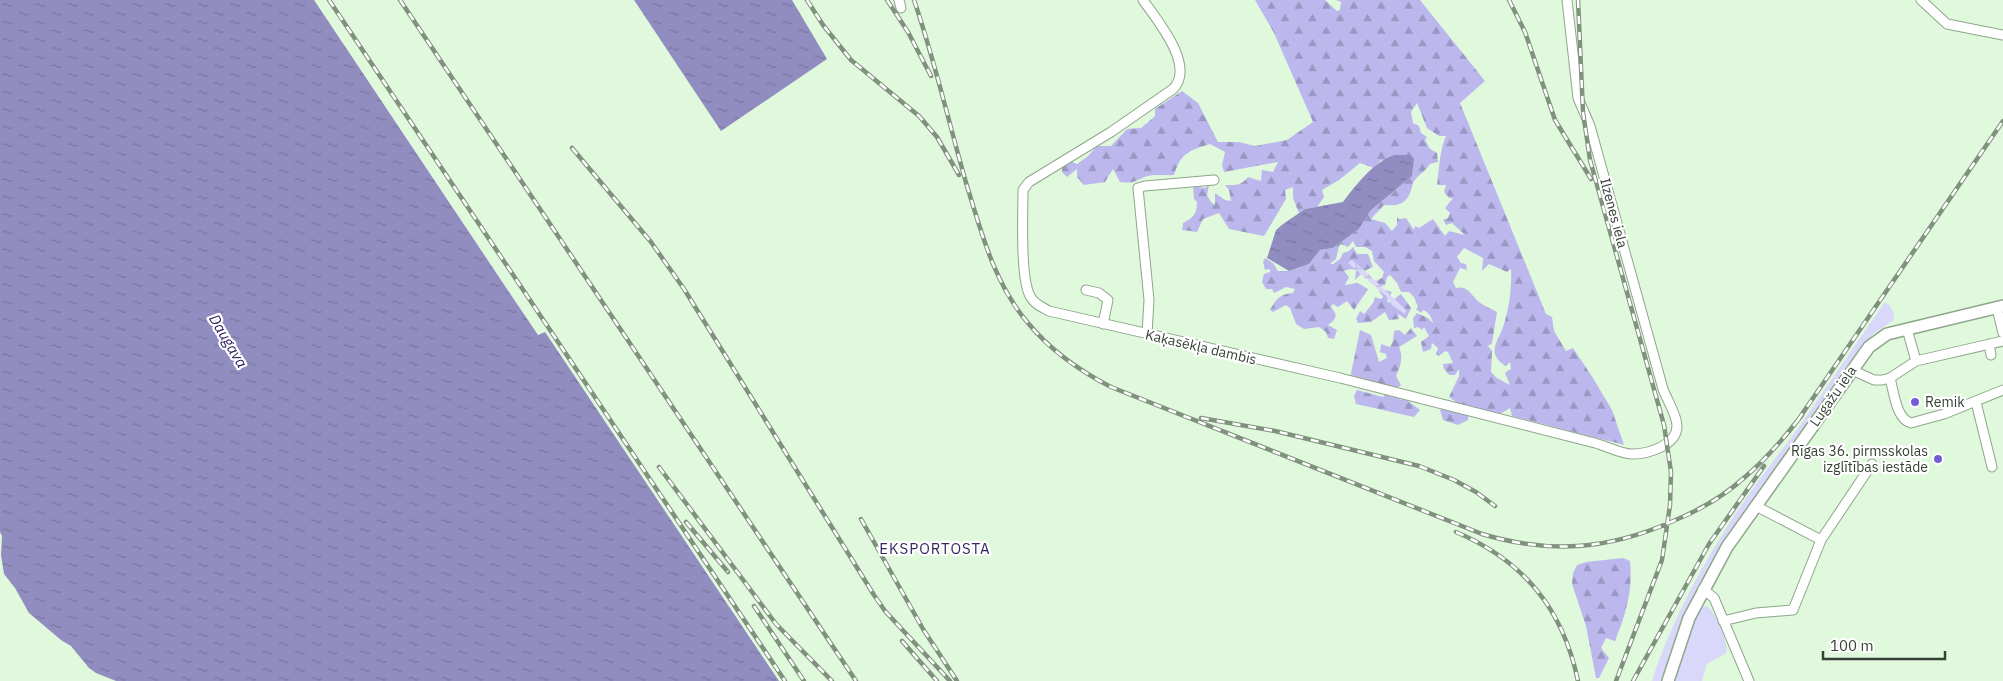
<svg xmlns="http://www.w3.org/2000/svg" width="2003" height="681" font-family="'IBM Plex Sans',sans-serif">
  <defs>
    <pattern id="forest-firs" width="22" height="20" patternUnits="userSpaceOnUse" patternTransform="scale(1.25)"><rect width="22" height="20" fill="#bcb8ee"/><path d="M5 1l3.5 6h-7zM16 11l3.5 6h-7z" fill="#9a97c2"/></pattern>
    <pattern id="wetland-marsh" width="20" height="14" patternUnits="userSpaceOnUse" patternTransform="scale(1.25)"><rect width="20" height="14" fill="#dad8fa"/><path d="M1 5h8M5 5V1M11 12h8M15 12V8" fill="none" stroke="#bcbad7"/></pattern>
    <pattern id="water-ripples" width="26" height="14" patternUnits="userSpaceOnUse" patternTransform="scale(1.25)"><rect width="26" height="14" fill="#928dc1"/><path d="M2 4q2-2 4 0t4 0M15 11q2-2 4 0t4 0" fill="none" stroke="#78759e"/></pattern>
  </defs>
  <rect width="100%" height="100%" fill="#e0f9dc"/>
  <path fill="#dad8fa" d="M1885 302C1892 307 1894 310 1894 320L1873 334 1848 364 1725 541 1693 597 1672 648 1662 681H1652C1674 612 1714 543 1756 484 1770 465 1785 446 1799 427 1828 385 1856 343 1885 302Z
    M1707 606C1716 613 1729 643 1726 653L1707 664 1702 681H1673L1680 655 1700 608Z"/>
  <path fill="url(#forest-firs)" fill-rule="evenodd" d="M1255 0H1325L1337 11 1340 10 1341 2 1336 0H1420L1485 81 1460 103 1546 314 1552 317 1554 331 1566 351 1573 348 1593 378 1612 410 1624 445 1512 416 1510 408 1500 414 1469 407 1468 420 1458 425 1443 420 1440 410 1456 402 1449 397 1459 376V369L1455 375H1449L1444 369 1443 364 1453 363 1448 352 1445 351 1439 356 1436 354 1438 348 1432 343 1431 349 1423 352 1421 342 1429 336 1424 327 1422 330 1418 327 1414 328 1413 318 1417 313 1428 318 1433 323C1432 318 1429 312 1423 310L1421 313 1416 309 1418 307 1414 297 1409 292H1401L1397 283 1390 275 1387 277 1385 285 1378 287 1374 282 1382 278 1384 272 1374 261 1372 251 1365 247H1356L1353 241 1348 247 1341 244 1339 246 1336 259 1330 264H1333L1340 259 1343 253 1349 251 1353 247 1357 254H1368L1373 267 1364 271 1355 280 1356 270 1350 269 1344 271 1349 277 1345 285 1358 283 1368 289 1354 310 1347 301 1338 307 1333 304 1331 307C1338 315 1337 318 1328 325L1337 330 1334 339 1328 338 1326 332 1319 327 1304 329 1296 324 1290 308 1286 305 1273 312 1270 310C1276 299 1280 294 1293 293L1295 289 1286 287 1274 293 1272 289H1266L1262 282 1264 274 1270 272V269L1265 270 1263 262 1265 258 1273 263 1278 271H1289L1309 264 1320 250 1333 248 1359 229 1370 211 1412 176 1413 168 1381 160 1374 168 1360 163 1339 180 1322 190 1324 197 1317 207 1305 209 1299 213 1293 198V187L1285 190 1286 199 1264 236 1229 229 1219 213 1203 219 1197 232 1182 230 1183 223C1193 218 1197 214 1197 202L1194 199 1193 186 1205 188 1209 185 1207 195 1211 202 1215 205V193L1225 200 1231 201 1229 190 1225 185C1236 185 1241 186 1248 177L1261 181 1262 170 1273 172 1278 162 1224 172 1222 165 1225 152 1210 144C1188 151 1181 153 1174 175 1166 176 1156 174 1148 176 1133 180 1138 184 1120 182L1113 169 1105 182 1084 185 1077 177V169L1067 177 1062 172V166L1070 161 1077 164 1087 157 1097 146H1111L1127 129 1141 128 1155 116V109L1182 91 1198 103 1218 142H1239L1255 146 1287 140 1313 122 1274 33ZM1417 103 1427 128 1439 136H1446C1440 148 1439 170 1437 185H1446L1444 192 1449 198H1453L1445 208 1450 213 1448 218 1443 220 1446 225 1452 223 1465 235 1449 231 1445 236 1433 219 1419 228 1415 226 1414 230 1406 218 1399 219 1397 217V225L1392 231 1385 223 1371 219 1384 205C1397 206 1405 205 1410 193 1412 189 1412 184 1414 181 1418 175 1425 172 1430 164L1438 162 1437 153 1430 149 1425 140 1427 137 1421 133 1419 126 1413 123 1411 112ZM1464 248 1483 258 1482 271 1489 264 1507 272 1511 269C1512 288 1509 309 1503 327 1500 336 1493 345 1495 354 1497 360 1501 363 1506 366L1510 362 1511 369 1505 373 1510 385 1497 378 1491 372 1492 351 1488 346 1492 343 1497 312C1492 309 1484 306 1479 302 1471 295 1468 285 1456 288L1453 282 1460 268 1467 270 1466 264 1461 263 1457 257Z
    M1381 289 1392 292 1387 300 1389 303 1401 294 1411 308 1406 319 1398 314 1399 319 1389 320 1385 312 1371 322 1358 323 1356 319 1360 311 1364 314 1373 303 1375 297 1381 299 1383 297 1379 291Z
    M1411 328 1417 336 1399 347C1404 358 1400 366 1396 376L1401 385 1396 389 1350 378 1360 330 1371 335 1379 362 1387 358 1386 354 1380 352 1381 344 1390 347 1393 341 1394 331 1399 330 1405 335Z
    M1357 390 1383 397 1387 392 1391 397 1396 396 1401 400 1404 398 1420 410 1414 417 1356 404 1354 396Z
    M1623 558 1630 561C1633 590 1626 614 1615 641L1606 638 1601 648 1609 658 1599 678H1596L1586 626 1572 584 1573 573 1577 565 1586 562Z"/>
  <path fill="url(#wetland-marsh)" d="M1352 260 1366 272 1406 310 1405 314 1392 305 1386 296 1348 263Z"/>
  <path fill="url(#water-ripples)" d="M0 0H314L511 295 538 335 545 332 779 681H116L96 673 89 668 71 646 61 640 29 613 15 588 4 574 1 555 2 536 0 532Z
    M634 0H792L827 59 721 131Z
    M1395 155H1410L1414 159 1412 176 1370 211 1359 229 1333 248 1320 250 1309 264 1289 271 1267 258 1276 230 1283 224 1305 209 1343 202C1356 185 1374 161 1395 155Z"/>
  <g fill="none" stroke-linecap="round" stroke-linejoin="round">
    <g stroke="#8ea68b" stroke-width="11">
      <path id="minor" d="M899 0 901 8
        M1143 0C1157 20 1196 66 1173 89L1111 132 1029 182 1023 190C1023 214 1020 277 1030 296 1034 304 1042 307 1049 311L1340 378 1595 443C1606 446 1621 454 1632 454 1649 454 1677 445 1677 426 1677 415 1667 400 1663 389L1590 126 1578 98 1567 0
        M1921 0 1947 24 2003 35
        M1086 290 1099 293 1108 300 1103 324
        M1997 308 2003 333
        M1907 329 1916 361
        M1147 334 1149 300 1138 188 1145 186 1214 180
        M1989 344 1991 355
        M1852 370 1874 380H1882L1890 378 1916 361 2003 341
        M1890 378C1894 392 1896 419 1911 423L1944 414 2003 390
        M1976 402 1992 467
        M1756 506 1821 540
        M1703 589 1714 598 1749 681
        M1723 621 1756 613 1793 610 1821 540 1872 464"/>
    </g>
    <g stroke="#8ea68b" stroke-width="14">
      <path id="tertiary" d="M1668 681 1689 618 1727 547 1869 347 1887 334 2003 306"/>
    </g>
    <use href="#minor" stroke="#fff" stroke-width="9"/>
    <use href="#tertiary" stroke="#fff" stroke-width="11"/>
    <g stroke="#80917e" stroke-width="4.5">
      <path id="rail" d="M329 0 785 681
        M400 0 856 681
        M807 0 823 25 851 60 919 116 937 137 959 175
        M887 0 908 32 931 76
        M914 0C935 61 949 124 967 186 982 234 994 283 1028 323 1051 351 1080 371 1111 387L1482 534C1549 554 1607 550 1671 522 1698 511 1723 497 1745 477 1766 459 1785 437 1802 415
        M1509 0 1525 32 1555 120 1591 179
        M1578 0 1583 112 1590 160 1664 425 1671 472 1670 505 1662 560 1616 681
        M572 148 651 242 684 289 874 595 885 611 950 681
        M1201 418 1275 431 1419 466 1454 480 1476 492 1495 506
        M1798 420 2003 121
        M659 467 776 624 832 681
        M861 519 923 629 957 681
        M686 522 728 572
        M1456 532C1524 561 1563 609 1578 681
        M754 606 804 681
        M902 641 937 681
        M1633 681 1709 544 1764 466"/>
    </g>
    <use href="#rail" stroke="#fff" stroke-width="2.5" stroke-dasharray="8" stroke-linecap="butt"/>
  </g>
  <g fill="#745dd7" stroke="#fff" stroke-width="2">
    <circle cx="1915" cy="402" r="5"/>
    <circle cx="1938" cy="459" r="5"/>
  </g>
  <g text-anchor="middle" stroke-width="4.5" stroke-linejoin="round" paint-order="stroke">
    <g font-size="14" fill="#364035" stroke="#fff">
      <text transform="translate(1614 213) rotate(75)" y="5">Ilzenes iela</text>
      <text transform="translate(1201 347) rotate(13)" y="5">Kaķasēkļa dambis</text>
      <text transform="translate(1833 396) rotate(-55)" y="5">Lugažu iela</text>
    </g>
    <g font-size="14" fill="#364035" stroke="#fff" text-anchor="start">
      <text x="1925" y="407">Remik</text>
      <text x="1928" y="456" text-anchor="end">Rīgas 36. pirmsskolas<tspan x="1928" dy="16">izglītības iestāde</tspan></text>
    </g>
    <g font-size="15" font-style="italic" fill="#2f2160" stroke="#fff">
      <text transform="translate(228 341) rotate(59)" y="5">Daugava</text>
    </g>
    <g font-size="15" letter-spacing="1" fill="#332863" stroke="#fff">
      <text x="935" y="554">EKSPORTOSTA</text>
    </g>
  </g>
  <path d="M1823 651v8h122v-8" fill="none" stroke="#364035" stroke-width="2.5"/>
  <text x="1830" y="651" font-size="15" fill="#364035" stroke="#ffffff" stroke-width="4" paint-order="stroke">100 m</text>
</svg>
